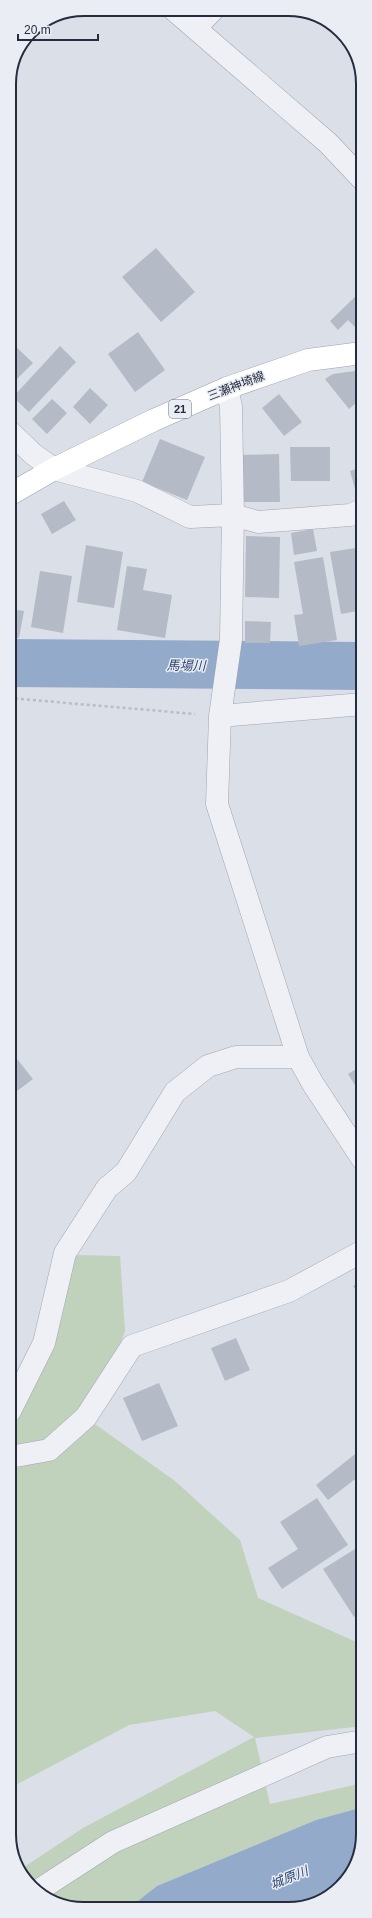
<svg xmlns="http://www.w3.org/2000/svg" width="372" height="1918" font-family="Helvetica,'Noto Sans JP',sans-serif">
  <rect width="100%" height="100%" fill="#dbdfe7"/>
  <path fill="#c0d1bc" d="M74 1255 120 1256 125 1331 92 1422 175 1481 240 1540 258 1598 363 1645V1726L255 1738 270 1804 363 1783V1807L316 1820 157 1886 129 1908H69L28 1884 21 1869 83 1828 254 1737 215 1711 129 1725 10 1788V1423L50 1353Z"/>
  <path fill="#93aaca" d="M363 1807V1839L344 1884 298 1908H129L157 1886 316 1820Z"/>
  <g fill="none" stroke-linecap="round" stroke-linejoin="round">
    <path stroke="#93aaca" stroke-width="48" d="M9 663 363 666"/>
  </g>
  <path fill="#b5bac7" d="M156 248 195 292 161 322 122 277Z
    M362 290V320L355 327 348 320 338 330 330 321Z
    M138 332 165 370 135 392 108 354Z
    M9 340 33 363 9 387Z
    M60 346 76 362 29 412 13 397Z
    M362 370V398L349 409 325 379 333 374Z
    M90 388 108 405 90 424 73 407Z
    M279 394 302 422 284 436 262 408Z
    M52 399 67 413 47 434 32 419Z
    M160 439 205 457 187 500 142 482Z
    M290 447H330V481H291Z
    M279 454 280 502H242V455Z
    M362 467V494L357 496 350 471Z
    M64 501 76 520 52 534 41 514Z
    M313 529 317 551 294 555 291 533Z
    M246 536 280 537 279 598 245 597Z
    M86 545 123 552 114 608 77 602Z
    M362 547 363 610 341 614 330 552Z
    M323 557 337 640 299 646 294 615 303 614 294 562Z
    M127 566 147 569 143 590 172 595 165 638 117 630Z
    M40 571 72 576 63 633 31 627Z
    M9 609 24 611 19 638 9 637Z
    M245 621 271 622 270 643H245Z
    M9 1049 33 1079 9 1097Z
    M363 1065V1098L348 1074Z
    M363 1280V1301L353 1286Z
    M236 1338 250 1370 225 1381 211 1348Z
    M159 1383 178 1426 142 1441 123 1398Z
    M359 1451 363 1455V1473L328 1500 316 1485Z
    M317 1498 348 1545 282 1589 268 1568 298 1549 280 1522Z
    M355 1549 363 1560V1611L354 1617 323 1569Z"/>
  <g fill="none" stroke-linecap="round" stroke-linejoin="round">
    <g stroke="#a0a6b1" stroke-width="23">
      <path id="minor" d="M174 10 328 143 362 179
        M195 28 213 10
        M227 388 231 407 233 515 231 639 220 716 217 804 298 1057 313 1084 363 1160
        M9 431 33 454 54 469 137 491 190 517 233 515 258 522 350 515 362 510
        M220 716 363 704
        M10 1411 44 1343 65 1253 107 1188 126 1172 175 1092 208 1066 236 1057H298
        M10 1457 49 1450 86 1417 132 1346 289 1291 363 1251
        M39 1890 113 1842 327 1747 363 1741"/>
    </g>
    <g stroke="#9aa2b3" stroke-width="23">
      <path id="primary" d="M9 495 54 469 154 420 227 388 308 360 362 353"/>
    </g>
    <path stroke="#b9bdc5" stroke-width="2.5" stroke-dasharray="3 3" stroke-linecap="butt" d="M9 698 195 714"/>
    <use href="#minor" stroke="#eef0f5" stroke-width="22"/>
    <use href="#primary" stroke="#fff" stroke-width="22"/>
  </g>
  <g text-anchor="middle" stroke-width="3" stroke-linejoin="round" paint-order="stroke">
    <rect fill="#eaeef4" stroke="#5f6674" stroke-width="1" x="169" y="400" width="22" height="18" rx="3"/>
    <g font-size="11" font-weight="bold" fill="#242c3d">
      <text x="180" y="413">21</text>
    </g>
    <g font-size="12" fill="#242c3d" stroke="#eaeef4">
      <text transform="translate(236 386) rotate(-21)" y="4">三瀬神埼線</text>
    </g>
    <g font-size="13" font-style="italic" fill="#2d4773" stroke="#eaeef4">
      <text transform="translate(186 665) rotate(1)" y="5">馬場川</text>
      <text transform="translate(289 1877) rotate(-22)" y="5">城原川</text>
    </g>
  </g>
  <path d="M0 0H372V1918H0ZM84 16H288A68 68 0 0 1 356 84V1834A68 68 0 0 1 288 1902H84A68 68 0 0 1 16 1834V84A68 68 0 0 1 84 16Z" fill="#eaeef4" fill-rule="evenodd"/>
  <path fill="none" stroke="#242c3d" stroke-width="2" d="M84 16H288A68 68 0 0 1 356 84V1834A68 68 0 0 1 288 1902H84A68 68 0 0 1 16 1834V84A68 68 0 0 1 84 16Z"/>
  <path d="M18 34v6h80v-6" fill="none" stroke="#242c3d" stroke-width="2"/>
  <text x="24" y="34" font-size="12" fill="#242c3d" stroke="#eaeef4" stroke-width="3" paint-order="stroke">20 m</text>
</svg>
